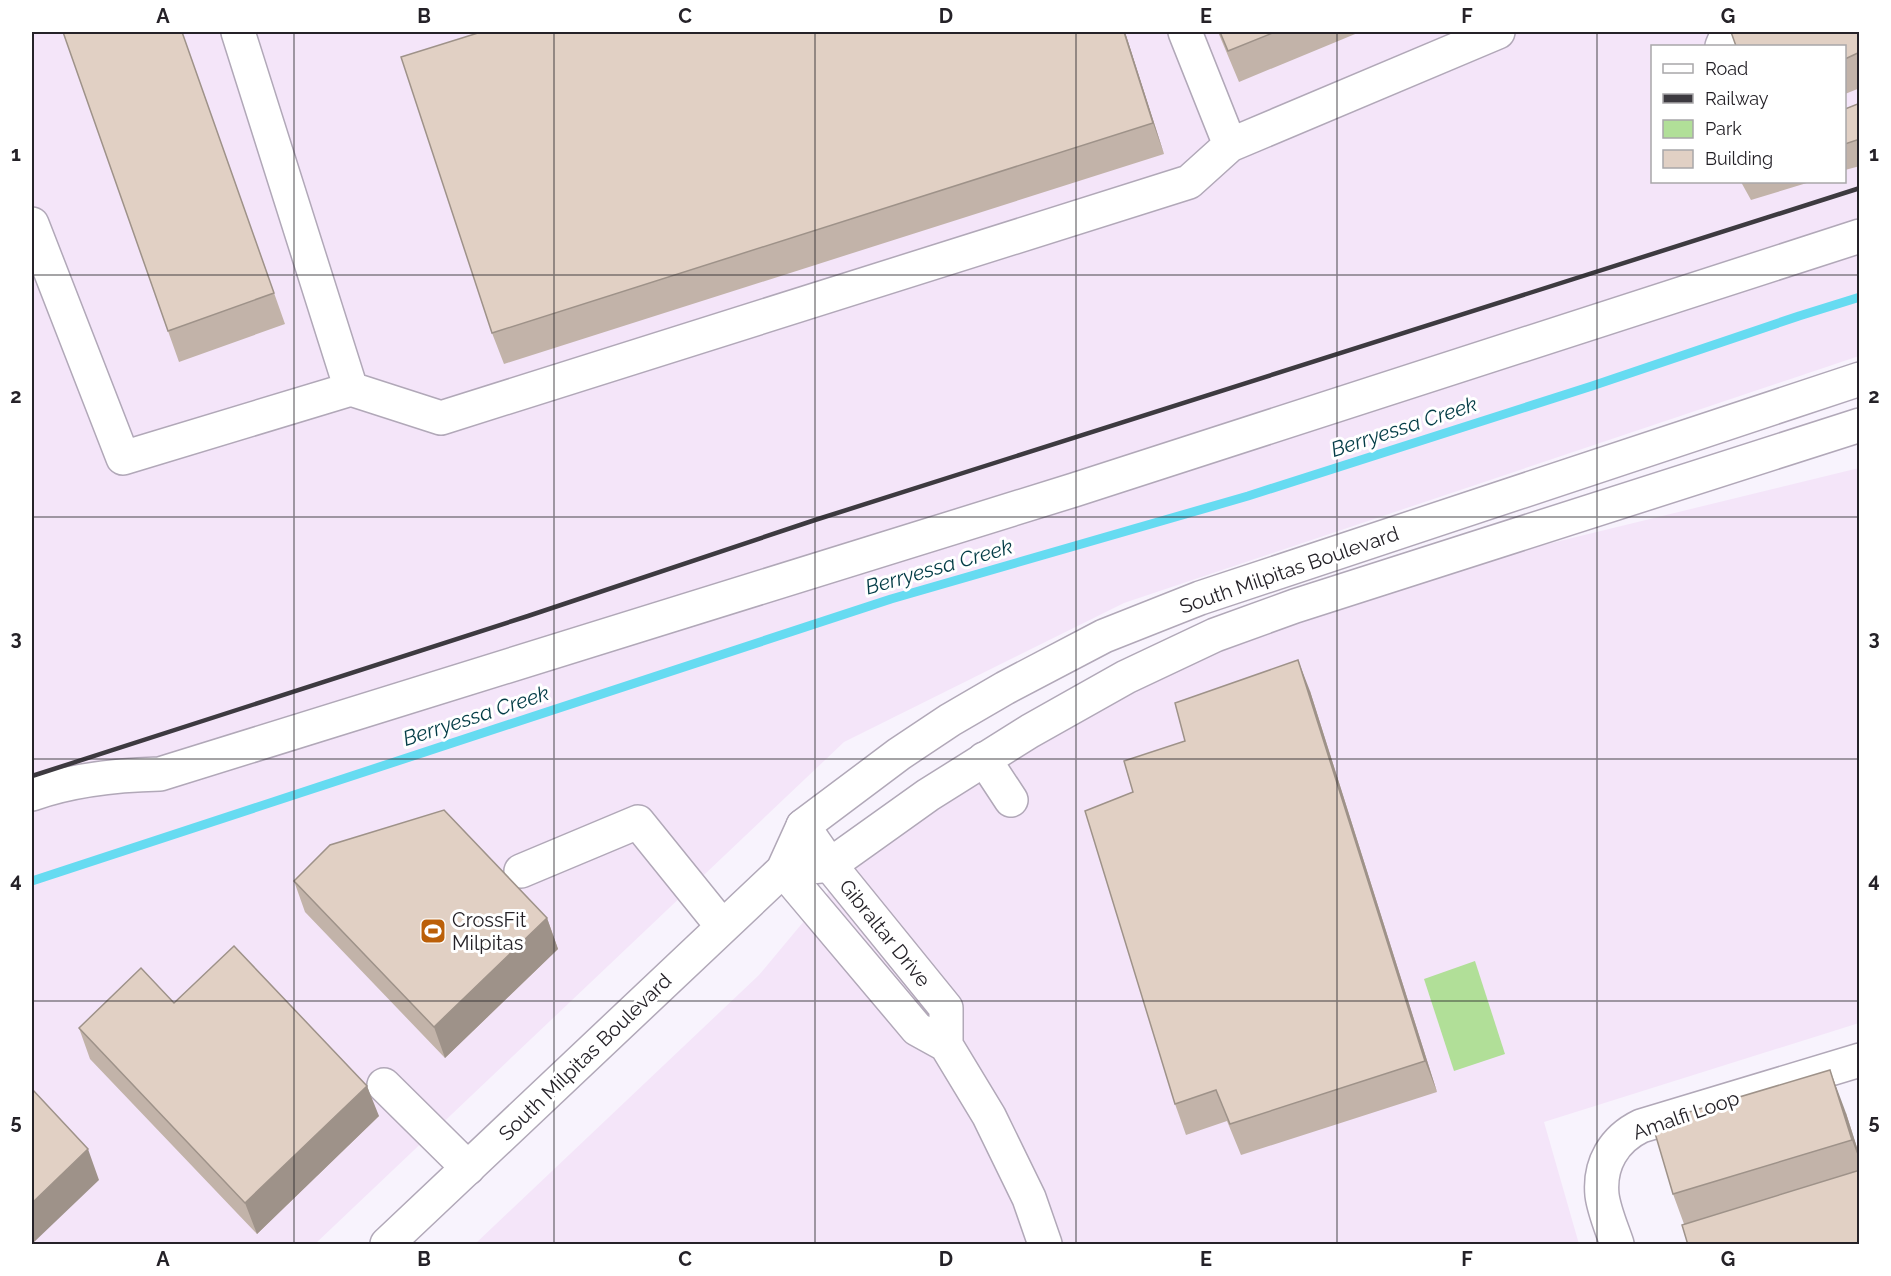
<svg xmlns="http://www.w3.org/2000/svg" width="1891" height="1276" font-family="Raleway,sans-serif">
  <rect width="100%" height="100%" fill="#f8f3fd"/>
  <path fill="#f4e5f9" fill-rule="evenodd" d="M32 32H1859V356L1124 603 844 742 315 1244H32ZM1652 46H1844V182H1652Z
    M1859 468V1023L1544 1122 1579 1244H475L759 975 920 782 1367 588Z"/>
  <path fill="#b1df98" d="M1475 961 1505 1054 1454 1071 1424 979Z"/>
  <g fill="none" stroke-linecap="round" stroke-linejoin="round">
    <path stroke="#66dbf1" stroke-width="9" d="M32 881 891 599 1248 496 1592 386 1799 316 1860 297"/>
    <g stroke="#b1a8b8" stroke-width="36">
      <path id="minor" d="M1185 32 1230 145
        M1722 46 1728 32
        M32 224 123 458 351 389 238 32
        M351 389 441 418 1189 182 1230 145 1498 32
        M984 759 1011 800
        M32 794C71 780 118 775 160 774L1074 490 1860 236
        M803 826 830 865 946 1008V1045L989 1116 1029 1198 1045 1244
        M783 870 917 1029 946 1045
        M521 871 638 822 722 926
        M384 1085 468 1168
        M1617 1244C1612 1229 1604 1211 1602 1195 1599 1164 1614 1139 1641 1126L1860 1060"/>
    </g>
    <g stroke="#b1a8b8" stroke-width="36">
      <path id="major" d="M783 870 830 865 928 795 1030 731 1126 677 1215 635 1295 606 1860 425
        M387 1244 783 870 803 826 899 754 950 720 1005 688 1104 636 1200 598 1860 379"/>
    </g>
    <use href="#minor" stroke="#fff" stroke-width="33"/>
    <use href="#major" stroke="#fff" stroke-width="33"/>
    <path stroke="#3d3a40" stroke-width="4.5" d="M32 776 528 616 815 520 1860 188"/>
  </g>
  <path fill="#c2b3a9" d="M182 32 285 324 179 362 168 331Z
    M481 32H1125L1164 154 504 364 492 333Z
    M1218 32H1360L1239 82Z
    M1860 32V88L1845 94V46Z
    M1860 103V166L1845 170V109Z
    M1741 182H1810L1751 200Z
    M1310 691 1437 1092 1241 1155 1227 1121 1186 1135 1175 1104 1133 792 1185 741Z
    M294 881 547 918 558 949 445 1058 305 912Z
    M174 1003 379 1116 257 1234 90 1059 79 1028Z
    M1846 1113 1860 1157V1245L1684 1224 1673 1194Z"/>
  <path fill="#9e9289" d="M1124 32H1125L1164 154 1153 123Z
    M1298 660 1310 691 1437 1092 1425 1061Z
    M547 918 558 949 445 1058 434 1027Z
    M1830 1070 1846 1113 1860 1157V1162L1852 1140Z
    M367 1086 379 1116 257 1234 245 1203Z
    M88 1149 99 1180 32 1244V1203Z"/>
  <path fill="#e1d0c4" stroke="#9e9289" stroke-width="1.5" d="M63 32H182L274 293 168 331Z
    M481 32H1124L1153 123 492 333 401 57Z
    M1220 32H1275L1228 51Z
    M1731 32H1860V52L1845 59V46H1736Z
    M1860 103V139L1845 144V109Z
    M1298 660 1425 1061 1230 1124 1216 1090 1175 1104 1085 811 1133 792 1124 761 1185 741 1175 703Z
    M444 810 547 918 434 1027 294 881 330 845Z
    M234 946 367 1086 245 1203 79 1028 141 968 174 1003Z
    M1830 1070 1852 1140 1673 1194 1652 1123Z
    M32 1089 88 1149 32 1203Z
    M1860 1170V1245H1688L1682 1225Z"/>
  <path fill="none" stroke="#252228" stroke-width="1.5" stroke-opacity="0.55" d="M294 32V1244M554 32V1244M815 32V1244M1076 32V1244M1337 32V1244M1597 32V1244M32 275H1860M32 517H1860M32 759H1860M32 1001H1860"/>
  <defs>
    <g id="stadium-square" transform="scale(1.35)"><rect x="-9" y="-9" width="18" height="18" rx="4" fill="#bb5f08" stroke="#fff"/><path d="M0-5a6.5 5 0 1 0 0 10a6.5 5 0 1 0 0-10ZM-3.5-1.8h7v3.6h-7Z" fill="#fff"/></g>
  </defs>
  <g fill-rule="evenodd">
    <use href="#stadium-square" x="433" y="931"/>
  </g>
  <g text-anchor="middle" stroke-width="6" stroke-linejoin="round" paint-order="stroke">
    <g font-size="20" fill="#252228" stroke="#fff">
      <text transform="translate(1289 570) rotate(-19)" y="7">South Milpitas Boulevard</text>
      <text transform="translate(885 933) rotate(51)" y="7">Gibraltar Drive</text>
      <text transform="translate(585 1057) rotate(-44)" y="7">South Milpitas Boulevard</text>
      <text transform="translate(1686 1115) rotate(-19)" y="7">Amalfi Loop</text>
    </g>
    <g font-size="20" fill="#252228" stroke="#fff" text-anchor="start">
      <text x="452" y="927">CrossFit<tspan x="452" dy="23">Milpitas</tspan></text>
    </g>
    <g font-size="21" font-style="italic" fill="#033c46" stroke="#fff">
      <text transform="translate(1404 427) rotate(-18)" y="7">Berryessa Creek</text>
      <text transform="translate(939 567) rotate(-16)" y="7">Berryessa Creek</text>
      <text transform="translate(476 716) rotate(-18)" y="7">Berryessa Creek</text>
    </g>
  </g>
  <rect width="1891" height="1276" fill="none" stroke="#ffffff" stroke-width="66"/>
  <rect x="1651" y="45" width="195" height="138" fill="#ffffff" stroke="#a8a7a9" stroke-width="1.5"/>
  <rect x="1663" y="64" width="30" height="9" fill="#ffffff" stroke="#a8a7a9" stroke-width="1.5"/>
  <text x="1705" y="75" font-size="18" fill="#252228">Road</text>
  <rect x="1663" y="94" width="30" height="9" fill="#3d3a40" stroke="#a8a7a9" stroke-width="1.5"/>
  <text x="1705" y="105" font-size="18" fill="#252228">Railway</text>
  <rect x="1663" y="120" width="30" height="18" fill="#b1df98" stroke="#a8a7a9" stroke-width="1.5"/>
  <text x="1705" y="135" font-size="18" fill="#252228">Park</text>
  <rect x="1663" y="150" width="30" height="18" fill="#e1d0c4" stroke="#a8a7a9" stroke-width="1.5"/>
  <text x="1705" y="165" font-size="18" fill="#252228">Building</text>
  <rect x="33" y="33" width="1825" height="1210" fill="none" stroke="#252228" stroke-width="2"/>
  <g font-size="20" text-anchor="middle" font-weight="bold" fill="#252228">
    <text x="163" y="23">A</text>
    <text x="424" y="23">B</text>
    <text x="685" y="23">C</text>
    <text x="946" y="23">D</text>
    <text x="1206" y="23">E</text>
    <text x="1467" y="23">F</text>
    <text x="1728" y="23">G</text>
    <text x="16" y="161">1</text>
    <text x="1874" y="161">1</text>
    <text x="16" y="403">2</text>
    <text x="1874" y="403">2</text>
    <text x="16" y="645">3</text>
    <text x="1874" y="645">3</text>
    <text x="16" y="887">4</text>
    <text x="1874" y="887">4</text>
    <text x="16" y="1129">5</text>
    <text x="1874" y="1129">5</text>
    <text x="163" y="1266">A</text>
    <text x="424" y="1266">B</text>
    <text x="685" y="1266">C</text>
    <text x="946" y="1266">D</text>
    <text x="1206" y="1266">E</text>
    <text x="1467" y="1266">F</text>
    <text x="1728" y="1266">G</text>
  </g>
</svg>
